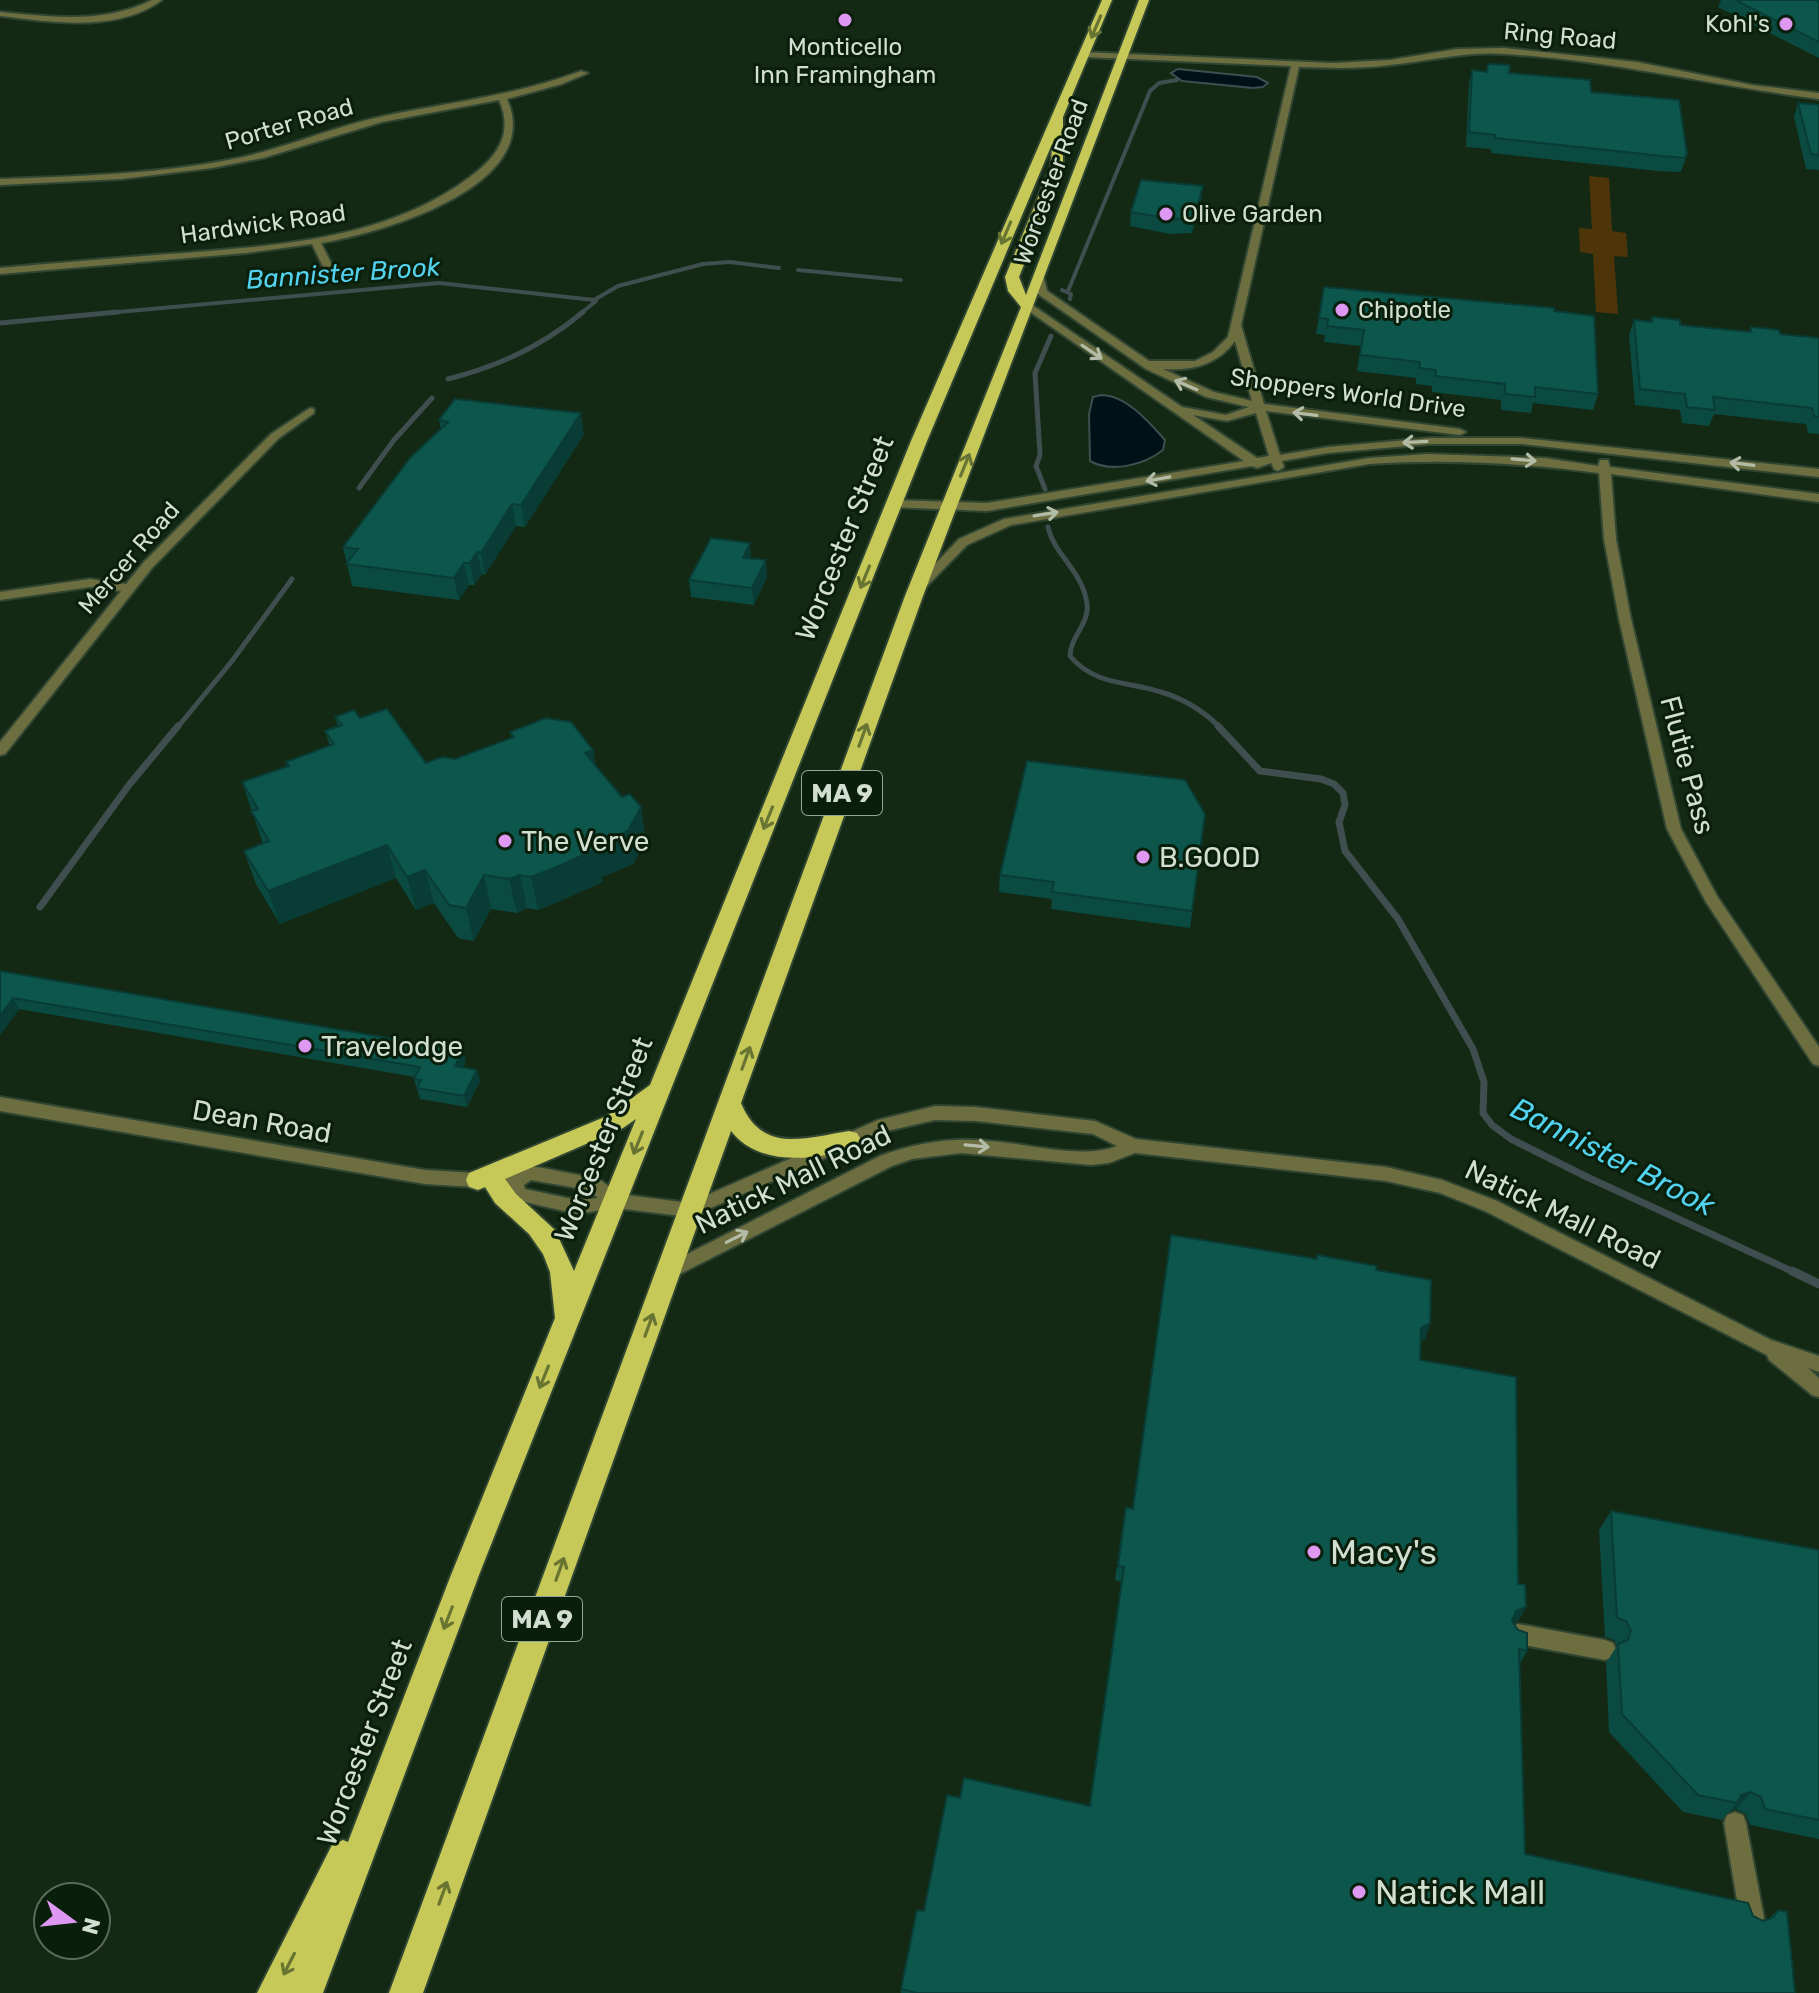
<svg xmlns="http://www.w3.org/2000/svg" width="1819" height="1993" font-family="Rubik,sans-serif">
  <rect width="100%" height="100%" fill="#132914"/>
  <path fill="#4e3509" d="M1589 176 1609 178 1612 231 1626 233 1628 257 1614 256 1618 314 1596 312 1593 254 1580 252 1579 228 1592 229Z"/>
  <path fill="#001117" stroke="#3f4e4f" stroke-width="2" d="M1178 69 1257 77 1268 83 1263 87 1253 88 1182 81 1171 73Z
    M1101 395C1126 395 1149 422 1165 440L1163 450C1144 465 1112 473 1090 461L1089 414 1093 397Z"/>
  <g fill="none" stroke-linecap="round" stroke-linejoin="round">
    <path stroke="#3f4e4f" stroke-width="4" d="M798 270 901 280
      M1062 290 1071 294 1070 299
      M1068 291 1150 91 1159 83 1177 80
      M96 314 439 283 594 300 618 286 703 264 730 262 779 268
      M580 314 596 301"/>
    <path stroke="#3f4e4f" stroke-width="5" d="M0 323 118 312
      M448 379C497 367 544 345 583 312
      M359 488 394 440 432 398
      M1045 489 1036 466 1040 455 1035 373 1051 336
      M1048 527C1054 555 1083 571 1087 604 1090 623 1070 637 1070 656 1095 686 1128 681 1161 692 1182 698 1206 712 1220 728
      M177 728 232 661 292 579"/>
    <path stroke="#3f4e4f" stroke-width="7" d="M1218 726 1260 771 1321 779 1334 784 1343 793 1345 805 1339 822 1345 851 1398 919 1473 1049 1484 1082 1483 1113 1492 1125 1511 1139 1587 1177 1796 1273
      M40 907 129 785 178 726"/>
    <path stroke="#3f4e4f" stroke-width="9" d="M1792 1271 1819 1284"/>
    <g stroke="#314632" stroke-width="4">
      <path id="pedestrian" d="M1518 1624 1605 1640 1613 1643 1616 1650 1613 1657 1605 1660 1518 1644 1511 1641 1507 1634 1511 1627Z
        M1735 1812 1743 1815 1746 1823 1764 1918 1760 1926 1752 1930 1744 1926 1740 1918 1724 1823 1727 1815Z"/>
    </g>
    <g stroke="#314632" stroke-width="4">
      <path id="minor" d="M152 0H162C117 33 52 22 0 16V12C52 17 104 24 152 0Z
        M1504 48 1637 62 1752 85 1819 93V99C1714 86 1611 60 1505 54 1466 51 1429 61 1390 65 1360 69 1329 68 1299 67L1241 325 1264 404 1460 429 1466 432 1460 435 1266 411 1280 455 1328 447 1430 438H1522L1819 469V477L1522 444H1430L1328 453 1282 461 1284 467 1278 471 1274 469 1271 463 1257 468 1252 466 987 511 890 507V501L894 500 987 503 1244 461 1023 307 1032 305 1182 407 1226 415 1249 407 1206 397 1146 369 1038 294 1034 277 1043 275 1047 291 1149 361H1195L1213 352 1228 337 1291 66 1084 57 1081 56V52L1333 63 1390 60 1457 49ZM1235 341 1252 401 1214 392 1163 369C1192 371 1217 365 1235 341ZM1256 413 1269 456 1257 458 1193 415 1227 421Z
        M581 71 588 73 562 84 507 99C546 186 381 233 321 243L338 277 337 279H329L312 244 246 253 0 274V268C56 263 113 258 169 254 272 246 385 241 470 177 497 157 514 134 499 100L382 122 263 158 212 168 121 179 0 185V179C81 176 164 174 243 157 291 146 336 126 384 116 451 102 517 95 581 71Z
        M310 408 314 409V413L279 438 152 568 5 754 0 755V742L121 591 90 587 0 600V592L90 579 126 584 144 562 271 434Z
        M1428 454 1545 458 1598 466 1600 460H1608L1610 467 1819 494V502L1611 474 1616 539 1631 619 1681 829 1717 896 1819 1047V1066L1813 1064 1706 902 1667 829 1619 619 1604 539 1599 473C1522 463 1446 459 1369 464L1011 525 967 545 925 588H917L915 585 959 539 1004 519 1369 458Z
        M0 1097 425 1170 512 1175 529 1166 543 1168 599 1179 619 1194 689 1203 878 1120 935 1106 976 1107 1095 1121 1136 1139 1386 1167 1442 1180 1497 1201 1771 1340 1819 1356V1372L1808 1368 1819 1378V1397L1812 1395 1769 1360 1767 1355 1485 1211 1440 1193 1386 1181 1135 1153 1109 1163 1091 1165 961 1153 912 1159 892 1166 668 1280 662 1277 659 1272 662 1267 880 1156C916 1143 950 1137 989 1141 1026 1143 1082 1160 1117 1146L1093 1134 976 1121 935 1120 887 1131 690 1217 615 1208 577 1214 512 1199 508 1189 425 1184 0 1111ZM531 1180 588 1190 598 1198 577 1200 525 1189 524 1185Z"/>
    </g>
    <g stroke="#314632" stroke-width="4">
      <path id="trunk" d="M1102 0H1112L1063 117V166L1019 277 1026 295 1139 0H1149L923 596 741 1103C762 1154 805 1138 849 1131L857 1133 861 1140 857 1147C817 1160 760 1168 731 1131L423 1993H389L905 596 1021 307 1008 291 1005 277 1051 166 1052 144 927 441 479 1575 323 1993H257L332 1845 343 1840 348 1842 451 1575 555 1318 550 1272 543 1254 529 1234 495 1203 485 1187 478 1190 469 1187 466 1180 469 1173 607 1116 650 1085 911 441ZM636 1119 574 1271 555 1230 516 1194 505 1179 623 1128Z"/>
    </g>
    <use href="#pedestrian" fill="#6c6e40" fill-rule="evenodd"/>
    <use href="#minor" fill="#6c6e40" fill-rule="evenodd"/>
    <use href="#trunk" fill="#c6c857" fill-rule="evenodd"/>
  </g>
  <path fill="#0b4a41" d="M1721 0H1819V58L1718 7Z
    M1488 64 1509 73 1591 92 1687 154 1682 169 1680 172 1658 171 1491 153V149L1466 147 1469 84 1472 70 1486 71Z
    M1798 103 1819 105V170L1806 169 1794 117Z
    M1201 201 1192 233 1170 234 1130 226 1131 212Z
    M1324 287 1554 311 1598 394 1593 410 1533 403 1531 413 1501 410V400L1432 392V386L1416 384V378L1357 371 1361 346 1324 342 1325 335 1316 334Z
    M1652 317 1680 325 1749 332 1751 327 1780 334 1819 338V434L1808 433 1806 424 1714 414 1709 426 1682 423 1680 410 1635 405 1629 335 1634 320 1650 321Z
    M439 420 584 434 525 527 516 526 485 575 482 574 474 585H469L459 600 352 586 343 547 441 429Z
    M751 559 767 577 754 605 691 597 689 580Z
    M335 717 360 718 426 763 455 759 512 738 510 732 593 750 596 766 646 840 633 864 602 877 603 882 560 901 538 910 527 908 517 913 491 909 474 941 458 938 434 903 416 910 396 878 280 924 256 884 244 851 263 844 242 782 287 766 286 762 330 746 325 731 338 726Z
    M1205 814 1190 928 1051 909 1052 899 999 892 1000 875Z
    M0 971 463 1051 466 1062 463 1067 477 1070 480 1081 467 1107 420 1099 414 1079 415 1077 19 1009 0 1035Z
    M1171 1235 1316 1259 1317 1255 1376 1270 1430 1323 1425 1339 1420 1341V1360L1518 1584 1526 1607 1518 1621 1513 1623 1527 1651 1519 1665 1525 1854 1753 1916 1763 1921 1768 1919 1778 1910 1795 1993H901V1989L924 1911 960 1798 1089 1806 1121 1582 1115 1580 1123 1522 1132 1509Z
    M1611 1511 1819 1550V1839L1750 1825 1746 1814 1736 1809 1730 1811 1722 1820 1683 1812 1609 1732 1606 1663 1617 1646 1614 1640 1605 1637 1599 1530Z"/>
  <path fill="#093c35" d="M1203 186 1201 201 1192 233 1194 218Z
    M581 413 584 434 525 527 521 505Z
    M512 504 516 526 485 575 481 553Z
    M750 543 751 560 743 558Z
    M477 552 482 574 474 585 470 563Z
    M766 560 767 577 754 605 752 588Z
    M464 563 469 585 459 600 454 578Z
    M593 750 599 783 585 753Z
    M641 807 646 840 633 864 602 877 603 882 538 910 531 877 594 845Z
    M387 845 396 878 280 924 268 891Z
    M425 870 434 903 416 910 407 877Z
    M484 875 491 909 474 941 466 908Z
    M520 875 527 908 517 913 509 879Z
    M13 998 19 1009 0 1035V1016Z
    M463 1051 466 1062 458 1077 455 1066Z
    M477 1070 480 1081 467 1107 464 1096Z
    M1430 1323 1425 1339 1415 1343 1421 1328Z
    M1526 1607 1518 1621 1508 1626 1516 1611Z
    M1751 1792 1736 1809 1730 1811 1737 1803 1741 1795Z"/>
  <path fill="#0d564c" stroke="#093c35" stroke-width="2" d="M1735 0H1819V42Z
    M1488 64 1510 65 1509 73 1590 80 1591 92 1679 100 1687 154 1685 158 1662 156 1495 138V135L1469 132 1472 70 1487 72Z
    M1798 103 1819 105V155L1811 154Z
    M1141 180 1203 186 1194 218 1172 219 1131 212Z
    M1324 287 1554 308V311L1594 316 1598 394 1535 387V397L1505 394V384L1435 376 1436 370 1419 368 1420 362 1360 355 1364 330 1327 326 1328 319 1319 318Z
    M1652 317 1680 320V325L1751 332V327L1779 330 1780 334 1819 338V417L1814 416 1812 408 1713 397 1715 410 1687 407 1685 394 1640 389 1634 320 1652 322Z
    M455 399 581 413 521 505 512 504 481 553 477 552 470 563H464L454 578 346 564 358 549 343 547 410 458 448 422 439 420Z
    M711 538 750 543 743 558 766 560 752 588 689 580Z
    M387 709 426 763 442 757 455 759 514 737 510 732 546 718 571 722 593 750 585 753 622 797 630 794 641 807 628 831 594 845 597 849 554 868 531 877 520 875 509 879 484 875 466 908 449 905 425 870 407 877 387 845 268 891 244 851 269 841 251 811 258 809 242 782 289 766 286 762 334 744 325 731 342 725 335 717 354 710 360 718Z
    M1027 761 1185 780 1205 814 1192 911 1052 892 1054 882 1000 875Z
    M0 971 463 1051 455 1066 477 1070 464 1096 417 1088 421 1080 414 1079 420 1067 13 998 0 1016Z
    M1171 1235 1317 1259V1255L1377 1266 1376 1270 1431 1280 1430 1323 1421 1328 1420 1360 1516 1377 1518 1584 1525 1585 1526 1607 1516 1611 1512 1621 1518 1630 1527 1633V1651L1519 1649 1525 1854 1748 1903 1753 1916 1763 1921 1774 1917 1778 1910 1787 1912 1795 1993H917L901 1989 917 1910 924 1911 947 1795 960 1798 964 1778 1090 1806 1124 1567 1118 1566 1126 1507 1133 1509Z
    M1611 1511 1819 1550V1820L1765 1809 1761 1797 1751 1792 1741 1795 1737 1803 1698 1795 1622 1714 1618 1644 1628 1640 1631 1630 1626 1621 1617 1618Z"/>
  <defs><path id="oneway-shaft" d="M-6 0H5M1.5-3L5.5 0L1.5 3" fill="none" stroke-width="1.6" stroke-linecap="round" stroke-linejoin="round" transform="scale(2)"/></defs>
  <g stroke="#687431">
    <use href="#oneway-shaft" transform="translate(1096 27) rotate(113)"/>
    <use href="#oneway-shaft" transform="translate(1006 233) rotate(113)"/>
    <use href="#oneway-shaft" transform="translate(965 465) rotate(-68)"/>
    <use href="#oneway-shaft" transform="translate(865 577) rotate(112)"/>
    <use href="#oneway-shaft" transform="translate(863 735) rotate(-70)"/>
    <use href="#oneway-shaft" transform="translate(768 818) rotate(112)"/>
    <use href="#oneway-shaft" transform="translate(746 1058) rotate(-70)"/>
    <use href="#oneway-shaft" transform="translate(638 1143) rotate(112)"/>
    <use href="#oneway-shaft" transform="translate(649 1325) rotate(-70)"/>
    <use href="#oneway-shaft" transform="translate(544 1377) rotate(112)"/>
    <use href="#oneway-shaft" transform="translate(560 1569) rotate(-70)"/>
    <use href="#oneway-shaft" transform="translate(448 1618) rotate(111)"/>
    <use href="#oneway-shaft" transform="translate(443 1893) rotate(-70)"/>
    <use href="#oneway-shaft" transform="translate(289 1964) rotate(117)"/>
  </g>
  <g stroke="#b3bca6">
    <use href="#oneway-shaft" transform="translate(1092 352) rotate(34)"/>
    <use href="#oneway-shaft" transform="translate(1186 385) rotate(-157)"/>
    <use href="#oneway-shaft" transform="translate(1305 414) rotate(-173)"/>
    <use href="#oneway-shaft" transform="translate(1415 442) rotate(177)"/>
    <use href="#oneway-shaft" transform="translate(1524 460) rotate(5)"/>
    <use href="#oneway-shaft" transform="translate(1742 464) rotate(-173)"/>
    <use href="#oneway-shaft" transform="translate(1158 479) rotate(170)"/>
    <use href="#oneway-shaft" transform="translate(1046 514) rotate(-9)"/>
    <use href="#oneway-shaft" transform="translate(977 1146) rotate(5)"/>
    <use href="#oneway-shaft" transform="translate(737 1237) rotate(-27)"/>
  </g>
  <g fill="#de98f2" stroke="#0a1f0b" stroke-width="3">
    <circle cx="845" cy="20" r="8"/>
    <circle cx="1786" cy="24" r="8"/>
    <circle cx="1166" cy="214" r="8"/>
    <circle cx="1342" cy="310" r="8"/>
    <circle cx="505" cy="841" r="8"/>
    <circle cx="1143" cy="857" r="8"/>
    <circle cx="305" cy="1046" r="8"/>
    <circle cx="1314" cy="1552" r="8"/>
    <circle cx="1359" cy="1892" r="8"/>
  </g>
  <g text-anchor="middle" stroke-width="6" stroke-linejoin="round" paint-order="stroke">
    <g font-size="24" fill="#d1ded1" stroke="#0a1f0b" text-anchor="start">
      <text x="1770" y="32" text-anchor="end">Kohl's</text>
      <text x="845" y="55" text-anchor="middle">Monticello<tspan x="845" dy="28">Inn Framingham</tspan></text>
      <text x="1182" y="222">Olive Garden</text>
      <text x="1358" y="318">Chipotle</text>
    </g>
    <g font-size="24" fill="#d1ded1" stroke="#0a1f0b">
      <text transform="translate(1560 36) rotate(5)" y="8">Ring Road</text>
      <text transform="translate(289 124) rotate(-16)" y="8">Porter Road</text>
      <text transform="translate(1051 182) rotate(-70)" y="8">Worcester Road</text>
      <text transform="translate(263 224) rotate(-8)" y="8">Hardwick Road</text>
      <text transform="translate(1348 393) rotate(8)" y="8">Shoppers World Drive</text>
      <text transform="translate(129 558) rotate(-49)" y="8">Mercer Road</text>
    </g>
    <g font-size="26" font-style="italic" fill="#52d2ee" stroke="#0a1f0b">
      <text transform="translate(343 273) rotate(-4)" y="9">Bannister Brook</text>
    </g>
    <g fill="#0a1f0b" stroke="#95a596" stroke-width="2">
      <rect x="802" y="771" width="80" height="44" rx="6"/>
      <rect x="502" y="1597" width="80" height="44" rx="6"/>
    </g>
    <g font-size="26" font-weight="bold" fill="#d1ded1">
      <text x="842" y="802">MA 9</text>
      <text x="542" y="1628">MA 9</text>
    </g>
    <g font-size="28" fill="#d1ded1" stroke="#0a1f0b">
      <text transform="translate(844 538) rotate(-68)" y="10">Worcester Street</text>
      <text transform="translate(1688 765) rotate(75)" y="10">Flutie Pass</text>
      <text transform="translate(262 1121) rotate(10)" y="10">Dean Road</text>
      <text transform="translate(603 1139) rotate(-68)" y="10">Worcester Street</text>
      <text transform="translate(793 1179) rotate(-26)" y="10">Natick Mall Road</text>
      <text transform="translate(1563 1214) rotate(26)" y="10">Natick Mall Road</text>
      <text transform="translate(364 1742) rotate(-69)" y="10">Worcester Street</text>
    </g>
    <g font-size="28" fill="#d1ded1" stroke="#0a1f0b" text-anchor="start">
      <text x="521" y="851">The Verve</text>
      <text x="1159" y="867">B.GOOD</text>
      <text x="321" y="1056">Travelodge</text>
    </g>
    <g font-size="30" font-style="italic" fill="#52d2ee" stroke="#0a1f0b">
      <text transform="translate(1613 1157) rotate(27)" y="10">Bannister Brook</text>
    </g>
    <g font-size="34" fill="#d1ded1" stroke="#0a1f0b" text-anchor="start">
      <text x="1330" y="1564">Macy's</text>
      <text x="1375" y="1904">Natick Mall</text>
    </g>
  </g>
  <g transform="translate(72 1921) rotate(105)"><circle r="38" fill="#0a1f0b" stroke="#5a6b5a" stroke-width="2"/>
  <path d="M0-6L14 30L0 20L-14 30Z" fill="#de98f2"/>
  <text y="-12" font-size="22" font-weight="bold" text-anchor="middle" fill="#d1ded1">N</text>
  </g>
</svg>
